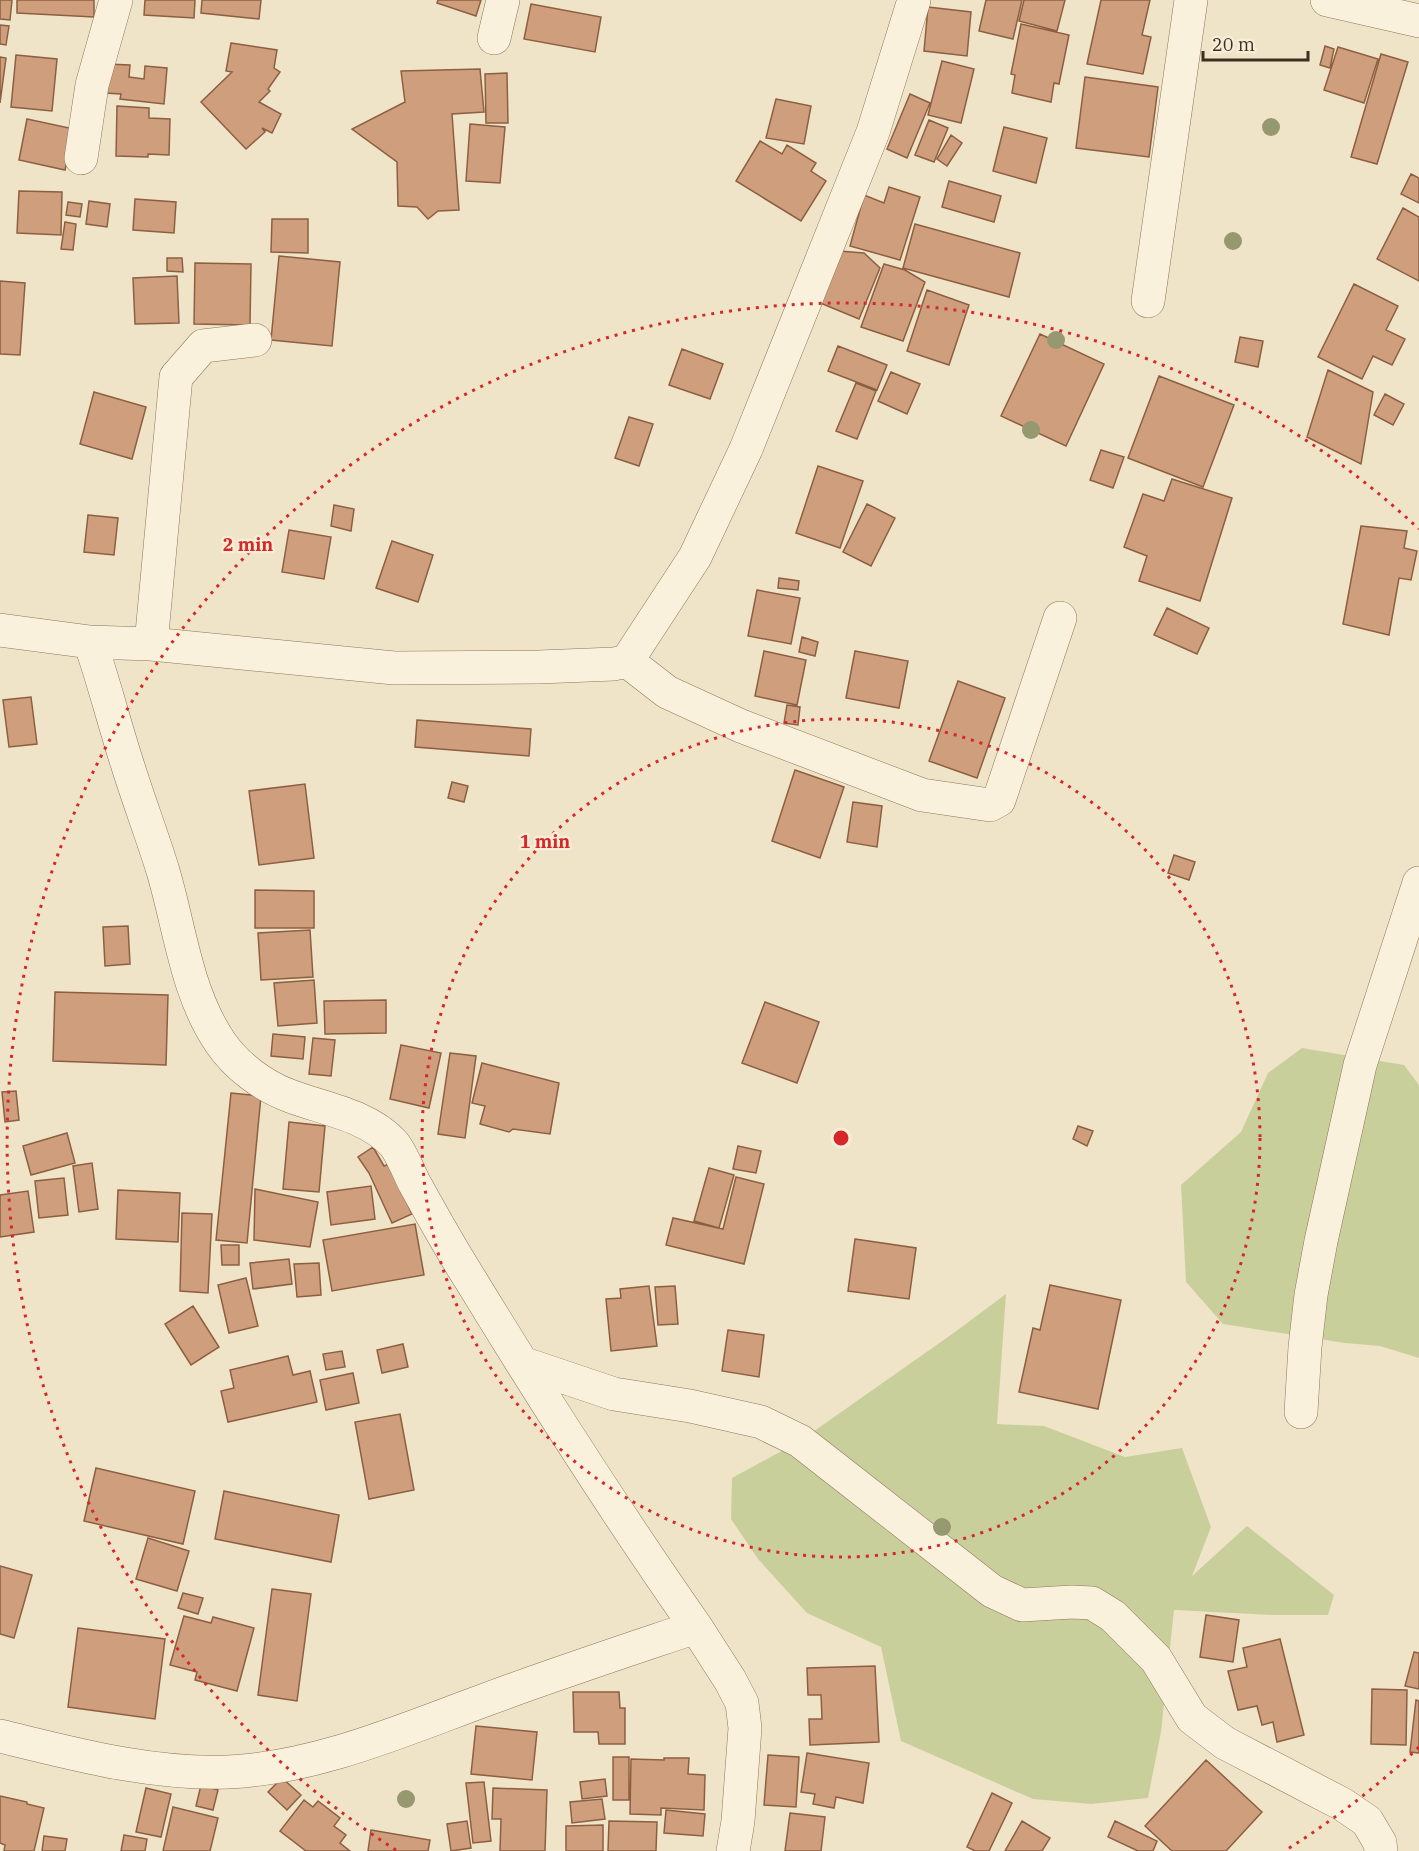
<svg xmlns="http://www.w3.org/2000/svg" width="1419" height="1851" font-family="'IBM Plex Serif',serif">
  <rect width="100%" height="100%" fill="#f0e4c8"/>
  <path fill="#c9cf9b" d="M1302 1048 1404 1065 1419 1085V1358L1380 1346 1345 1343 1223 1324 1186 1282 1181 1185 1241 1132 1268 1073Z
    M1006 1294 997 1424 1044 1426 1125 1457 1182 1448 1211 1527 1192 1576 1247 1526 1334 1595 1328 1615H1272L1174 1610 1161 1732 1148 1798 1091 1804 1033 1799 901 1741 881 1647 807 1613 758 1559 731 1519 732 1478 800 1441 955 1332Z"/>
  <path fill="#cf9f7d" stroke="#8d5f41" stroke-width="1.5" d="M0 0H12L10 20 0 19Z
    M17 0H94V17L17 13Z
    M145 0H195L194 18 144 15Z
    M202 0H261L259 19 201 13Z
    M438 0H481L476 16 437 3Z
    M986 0H1022L1013 39 979 31Z
    M1024 0H1065L1057 31 1019 21Z
    M1101 0H1150L1142 35 1151 37 1143 74 1087 64Z
    M531 4 601 17 595 52 524 39Z
    M928 7 971 12 967 56 924 51Z
    M1021 24 1069 35 1059 84 1054 83 1051 102 1012 93 1015 75 1011 74Z
    M0 25 9 26 6 45 0 44Z
    M231 43 277 50 274 68 280 72 268 89 270 91 259 102 281 114 272 133 262 128 265 132 246 149 201 102 232 72 226 71Z
    M1325 46 1334 49 1330 68 1320 65Z
    M1338 47 1378 59 1364 103 1324 90Z
    M1381 54 1408 62 1377 164 1351 157Z
    M16 55 57 59 52 111 11 107Z
    M0 57 6 58 0 103Z
    M942 61 974 69 961 123 928 115Z
    M106 64 130 65 129 77 144 79 145 66 167 68 164 104 120 99 121 94 105 93Z
    M480 69 484 112 452 114 459 210 438 211 428 219 417 207 398 206 397 162 352 129 405 102 401 71Z
    M507 73 508 123H486L485 74Z
    M1085 77 1158 87 1149 157 1076 148Z
    M910 94 930 103 907 158 887 149Z
    M776 99 811 106 804 144 766 138Z
    M117 106 149 108V118L170 119 169 155 148 154V157L116 156Z
    M27 119 74 129 65 170 19 160Z
    M929 120 948 128 934 162 915 155Z
    M470 124 505 127 500 183 466 181Z
    M1004 127 1047 138 1036 183 993 171Z
    M951 135 962 143 947 166 937 159Z
    M760 141 782 154 787 145 816 163 811 171 826 181 801 221 736 181Z
    M1411 174 1419 178V203L1401 194Z
    M949 181 1001 196 994 222 942 207Z
    M889 187 920 197 900 260 850 246 864 195 884 203Z
    M19 191 62 192 61 235 17 233Z
    M135 199 176 202 174 233 133 230Z
    M89 201 110 204 107 227 86 224Z
    M68 202 82 204 80 217 66 215Z
    M1403 208 1419 217V281L1377 259Z
    M272 219H308V253L271 252Z
    M65 222 76 224 73 250 61 249Z
    M915 224 1020 253 1009 297 903 268Z
    M839 251 864 253 880 268 859 319 818 302Z
    M279 256 340 262 332 346 271 340Z
    M167 258H182L183 272 167 271Z
    M195 263 251 264 250 325 194 324Z
    M884 264 905 270 925 282 903 341 861 327Z
    M177 276 179 323 135 324 133 278Z
    M0 281 25 283 20 355 0 354Z
    M1354 284 1398 306 1386 330 1405 339 1392 365 1373 356 1362 379 1318 357Z
    M927 290 969 305 949 365 907 351Z
    M1040 334 1104 364 1066 446 1001 416Z
    M1240 337 1263 341 1258 367 1235 362Z
    M838 346 887 365 877 390 828 371Z
    M682 349 723 364 710 399 669 385Z
    M1328 370 1373 392 1361 464 1307 437Z
    M891 372 920 384 907 414 878 401Z
    M1159 376 1234 405 1203 487 1128 458Z
    M856 383 876 391 857 439 836 431Z
    M94 392 146 407 132 459 80 444Z
    M1385 394 1404 404 1393 425 1374 415Z
    M629 417 653 424 639 466 615 458Z
    M1101 450 1124 457 1113 488 1090 480Z
    M818 466 863 481 840 548 796 533Z
    M1172 479 1232 498 1200 601 1139 581 1147 556 1124 547 1143 494 1164 501Z
    M867 504 895 518 871 566 843 552Z
    M334 505 354 509 351 531 331 526Z
    M88 515 118 518 114 555 84 552Z
    M1361 526 1407 531 1404 548 1417 551 1411 580 1399 578 1389 635 1343 624Z
    M289 530 331 537 324 579 282 572Z
    M392 541 433 555 418 602 376 588Z
    M779 578 799 581 798 590 778 588Z
    M757 590 800 598 791 644 748 636Z
    M1167 608 1209 628 1197 654 1154 635Z
    M802 637 818 642 815 656 799 652Z
    M764 651 806 660 797 705 755 696Z
    M855 651 908 661 899 708 846 698Z
    M958 681 1005 698 977 778 929 761Z
    M31 697 37 744 9 747 3 700Z
    M787 705 800 707 798 725 784 723Z
    M417 720 531 729 529 756 415 747Z
    M795 770 844 787 820 858 772 841Z
    M452 782 468 786 464 802 448 798Z
    M305 784 314 858 259 865 249 791Z
    M853 802 882 806 877 847 847 842Z
    M1174 855 1195 862 1189 880 1168 873Z
    M255 890 314 891V928H255Z
    M128 926 130 964 105 966 103 927Z
    M310 930 313 977 261 980 258 933Z
    M314 980 317 1023 278 1026 274 983Z
    M55 992 168 995 166 1065 53 1061Z
    M386 1000V1033L325 1034 324 1001Z
    M765 1002 819 1022 797 1083 742 1063Z
    M273 1034 305 1037 303 1059 271 1056Z
    M313 1038 335 1040 331 1076 309 1074Z
    M401 1045 441 1053 429 1108 390 1099Z
    M450 1053 476 1056 465 1138 438 1134Z
    M482 1063 559 1083 550 1134 513 1129 509 1132 480 1124 485 1106 472 1103Z
    M16 1091 19 1120 5 1122 2 1092Z
    M231 1093 261 1096 247 1243 216 1240Z
    M289 1122 325 1126 319 1192 283 1189Z
    M1078 1126 1093 1131 1087 1146 1073 1139Z
    M67 1133 75 1163 31 1175 23 1146Z
    M738 1146 761 1151 756 1173 733 1169Z
    M373 1147 384 1166 389 1164 412 1214 392 1223 369 1173 358 1157Z
    M92 1163 98 1209 79 1212 73 1166Z
    M709 1168 734 1175 719 1228 694 1221Z
    M736 1177 764 1184 744 1264 666 1245 673 1218 723 1229Z
    M64 1178 68 1215 39 1218 35 1181Z
    M371 1186 375 1219 331 1225 327 1192Z
    M255 1189 318 1202 310 1247 254 1240Z
    M118 1190 180 1193 178 1242 116 1239Z
    M28 1191 34 1232 0 1237V1195Z
    M182 1213 212 1214 208 1293 180 1291Z
    M415 1224 424 1275 332 1291 323 1240Z
    M855 1239 916 1248 909 1299 848 1291Z
    M221 1245H239V1265H222Z
    M289 1259 292 1284 253 1289 250 1263Z
    M319 1263 321 1295 297 1297 294 1264Z
    M246 1278 258 1326 229 1333 218 1285Z
    M1050 1285 1121 1300 1098 1409 1019 1392 1033 1328 1040 1330Z
    M649 1286 657 1346 611 1351 606 1299 621 1298 620 1289Z
    M675 1286 678 1324 658 1325 655 1287Z
    M193 1306 219 1347 191 1365 165 1324Z
    M728 1330 764 1335 759 1377 722 1371Z
    M403 1344 408 1367 382 1373 377 1350Z
    M342 1351 345 1367 326 1370 323 1354Z
    M288 1356 293 1375 310 1371 317 1402 228 1422 221 1391 234 1388 230 1370Z
    M353 1373 359 1403 326 1410 320 1380Z
    M400 1414 414 1490 369 1499 355 1422Z
    M96 1468 195 1491 183 1544 84 1521Z
    M224 1491 339 1515 331 1562 215 1539Z
    M148 1538 189 1551 177 1591 136 1579Z
    M0 1566 32 1575 14 1638 0 1634Z
    M272 1589 311 1594 297 1701 258 1695Z
    M183 1593 203 1598 198 1614 178 1608Z
    M1206 1615 1239 1620 1233 1662 1200 1657Z
    M184 1616 211 1623 213 1617 254 1628 237 1691 195 1680 197 1672 170 1665Z
    M78 1628 165 1639 155 1719 68 1707Z
    M1280 1639 1304 1735 1277 1742 1273 1722 1262 1725 1257 1706 1238 1710 1228 1671 1247 1667 1243 1648Z
    M1414 1652 1419 1653V1689L1405 1686Z
    M875 1666 879 1742 810 1745 809 1719H822L821 1695H808L807 1668Z
    M1372 1689 1407 1690 1406 1745 1371 1744Z
    M573 1692H619L620 1708H625V1744H599L598 1732H574Z
    M1416 1700 1419 1701V1753L1410 1752Z
    M476 1726 537 1732 532 1780 471 1774Z
    M807 1753 869 1763 863 1803 836 1797 834 1808 813 1804 815 1794 801 1792Z
    M768 1755 799 1757 796 1807 764 1805Z
    M613 1757H629V1800H613Z
    M664 1758H689L688 1774 705 1775 704 1810 661 1808V1815L630 1814 631 1759 664 1760Z
    M1206 1760 1262 1812 1226 1851H1172L1145 1826Z
    M282 1778 301 1795 287 1810 268 1792Z
    M605 1779 607 1796 582 1799 580 1782Z
    M484 1782 491 1841 473 1843 466 1783Z
    M201 1785 218 1790 213 1810 196 1806Z
    M146 1788 171 1794 161 1837 136 1832Z
    M493 1788 547 1790 545 1851H500L501 1819H492Z
    M992 1793 1012 1803 989 1851H975L967 1847Z
    M0 1796 27 1802V1804L44 1808 34 1851H4L5 1845 0 1843Z
    M602 1799 605 1819 572 1823 570 1802Z
    M304 1800 313 1807 318 1801 340 1818 334 1826 346 1835 340 1843 350 1851H306L280 1831Z
    M173 1807 218 1818 210 1851H163Z
    M666 1810 705 1814 703 1836 664 1833Z
    M790 1813 825 1817 821 1851H785Z
    M467 1821 471 1848 451 1851 447 1824Z
    M609 1821 657 1822 656 1851H608Z
    M1022 1821 1050 1838 1042 1851H1005Z
    M1115 1821 1157 1841 1153 1851H1138L1108 1837Z
    M603 1825V1851H566V1826Z
    M371 1830 430 1840 428 1851H368Z
    M124 1835 147 1839 145 1851H121Z
    M44 1836 67 1839 65 1851H42Z"/>
  <g fill="none" stroke-linecap="round" stroke-linejoin="round">
    <g stroke="#8d765c" stroke-width="34">
      <path id="street" d="M914 0 873 132 746 449 695 557 627 661 667 692 741 726 922 795 990 805 999 800 1060 618
        M1327 0 1419 21
        M494 38 503 0
        M81 158 92 85 116 0
        M1148 301 1191 0
        M0 630 90 642 151 644 394 668 539 667 614 664 627 661
        M90 642C104 682 114 723 127 763 138 799 152 835 163 871 180 928 186 992 220 1042 236 1066 263 1086 290 1096 324 1109 367 1115 393 1143 402 1153 409 1174 416 1186 433 1217 451 1249 470 1279 542 1397 617 1514 696 1627
        M151 644 176 377 203 346 255 340
        M522 1363 614 1394 690 1406 761 1422 800 1441 992 1591 1022 1605 1072 1602 1092 1603 1113 1616 1156 1659 1192 1718 1225 1743 1342 1804 1367 1821 1380 1843 1381 1851
        M1301 1412 1305 1347 1311 1295 1321 1241 1360 1065 1419 883
        M0 1736C75 1754 150 1775 228 1772 317 1768 403 1730 485 1700 555 1674 625 1651 696 1627L730 1680 742 1703 745 1728 738 1821 733 1851"/>
    </g>
    <use href="#street" stroke="#faf1dc" stroke-width="33"/>
  </g>
  <g fill="#96986f">
    <circle cx="1271" cy="127" r="9"/>
    <circle cx="1233" cy="241" r="9"/>
    <circle cx="1056" cy="340" r="9"/>
    <circle cx="1031" cy="430" r="9"/>
    <circle cx="942" cy="1527" r="9"/>
    <circle cx="406" cy="1799" r="9"/>
  </g>
  <g fill="none" stroke="#d62828" stroke-width="3" stroke-dasharray="3 6">
    <circle cx="841" cy="1138" r="419"/>
    <path d="M1419 1747A839 839 0 0 1 1286 1850M396 1850A839 839 0 1 1 1419 529"/>
  </g>
  <circle cx="841" cy="1138" r="9" fill="#d62828" stroke="#f7eed8" stroke-width="3"/>
  <g font-size="18" text-anchor="middle" font-weight="bold" fill="#d62828" stroke="#f7eed8" stroke-width="4.5" stroke-linejoin="round" paint-order="stroke">
    <text x="248" y="551">2 min</text>
    <text x="545" y="848">1 min</text>
  </g>
  <path d="M1203 51v9h105v-9" fill="none" stroke="#3d2e20" stroke-width="3"/>
  <text x="1212" y="51" font-size="18" fill="#3d2e20" stroke="#f7eed8" stroke-width="4.5" paint-order="stroke">20 m</text>
</svg>
